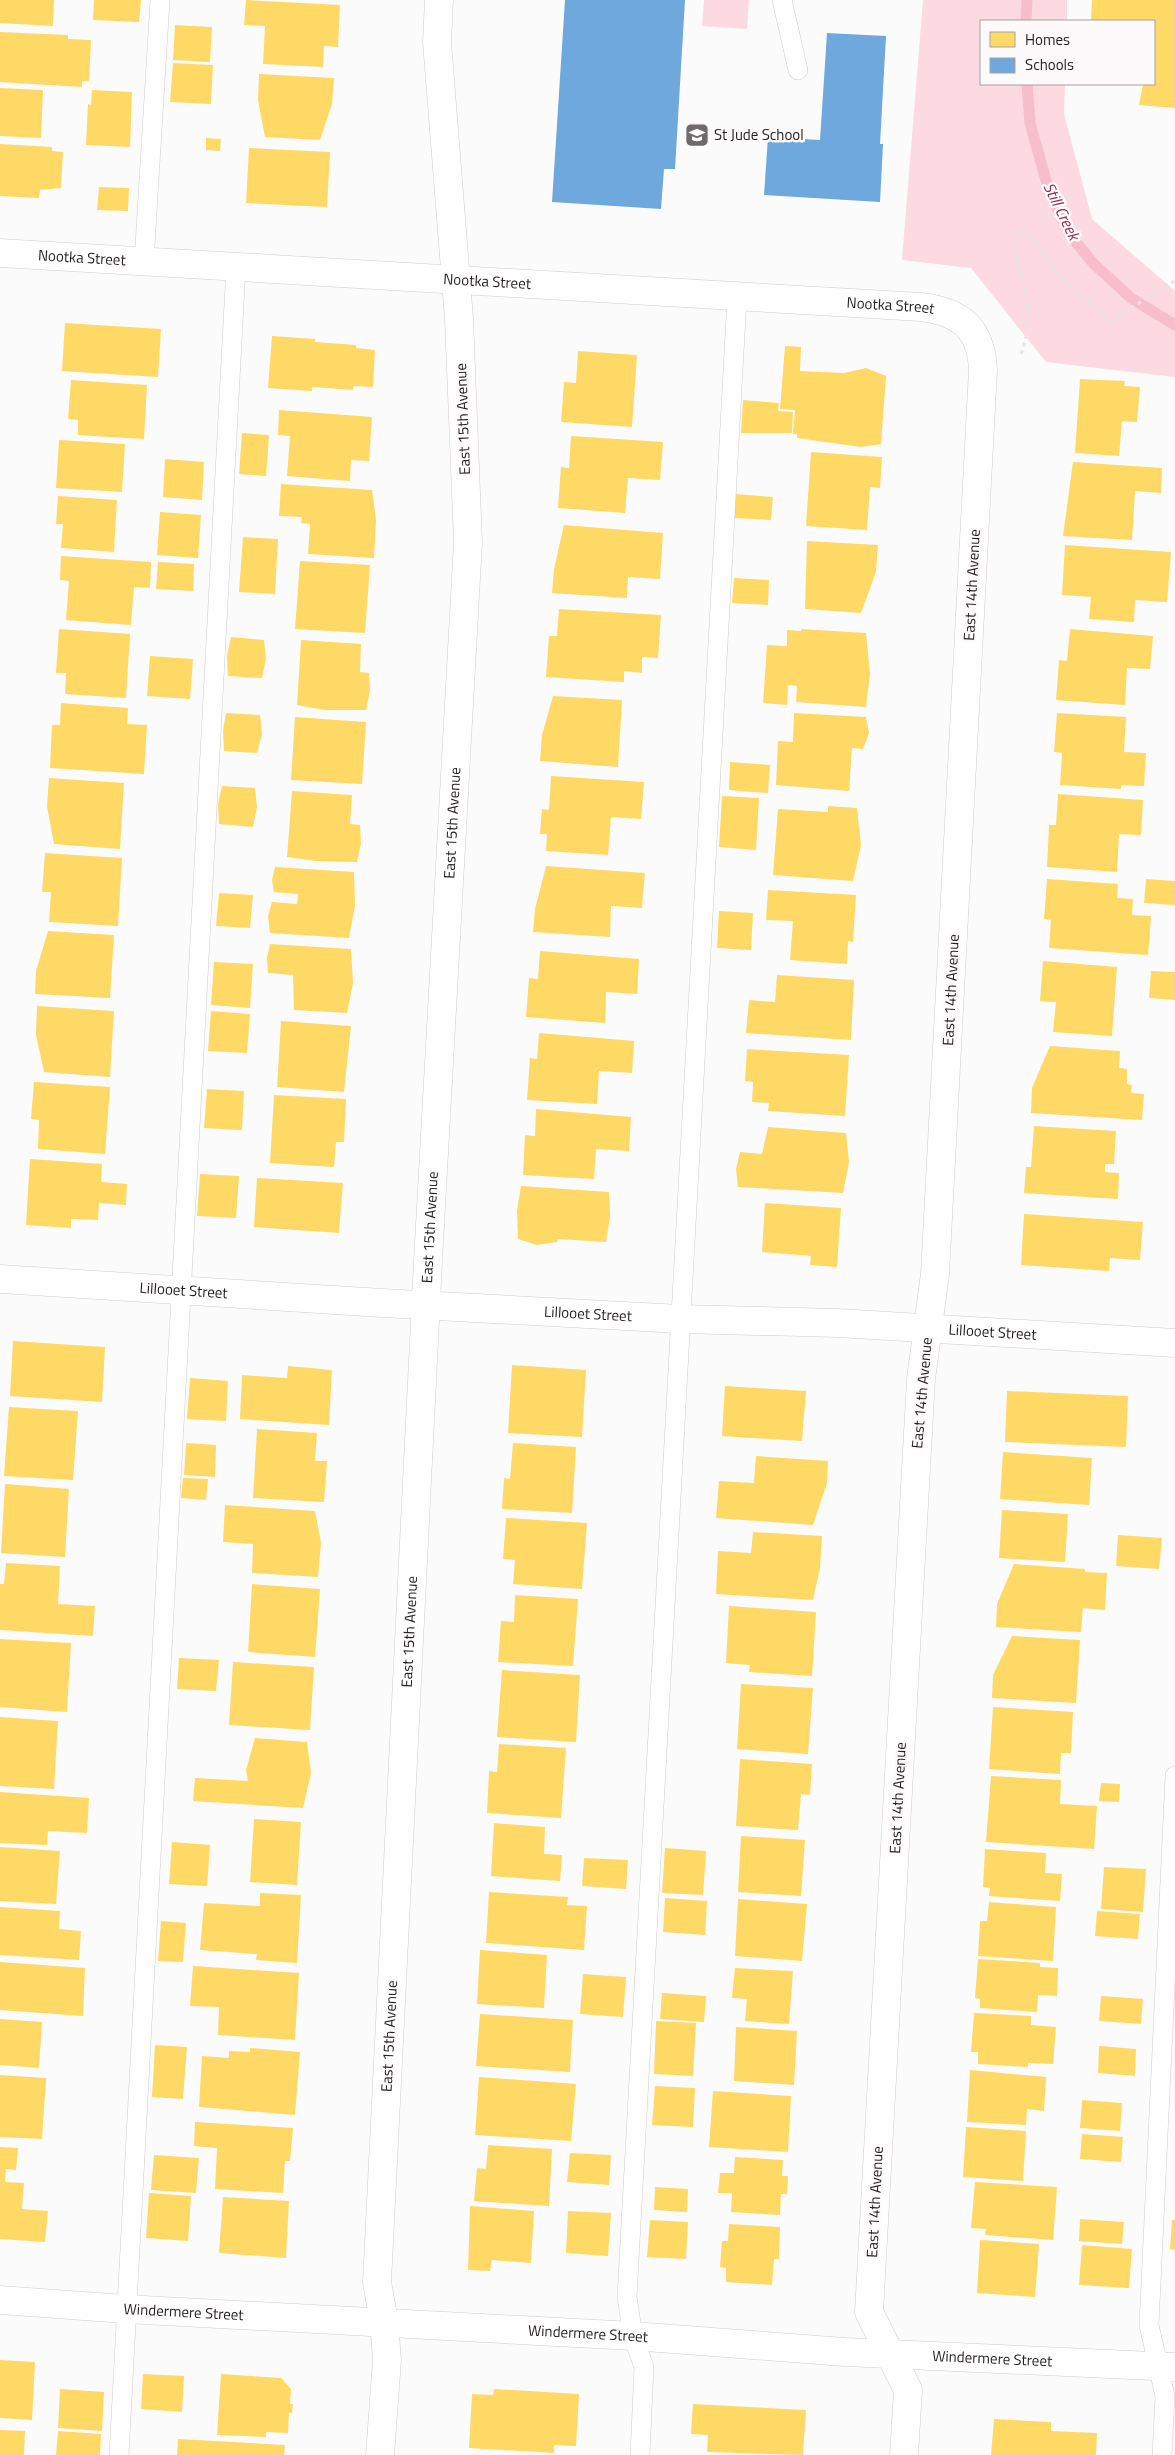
<svg xmlns="http://www.w3.org/2000/svg" width="1175" height="2455" font-family="'Titillium Web',sans-serif">
  <rect width="100%" height="100%" fill="#fcfbfb"/>
  <path fill="#fdd9e1" d="M704 0H749L747 29 702 26Z
    M923 0H1067V21H981V84H1065L1064 114 1092 219 1175 291V377L1046 362 971 268 902 260Z"/>
  <path fill="#ffd966" d="M0 0H54L53 26 0 23Z
    M94 0H141L139 22 93 20Z
    M246 0 340 5 338 47 324 46 323 67 263 64 265 26 244 25Z
    M1092 0H1175V108L1139 105 1143 84H1154V21H1091Z
    M175 25 212 27 210 62 173 60Z
    M0 32 68 35V39L91 40 89 81H82V87L0 82Z
    M173 63 213 65 211 104 170 102Z
    M259 74 334 78 332 104 320 140 265 137 258 100Z
    M0 88 43 90 41 138 0 136Z
    M92 90 132 92 130 147 86 145 88 104 91 105Z
    M206 138 221 139 220 151 206 150Z
    M0 144 52 147V151L63 152 61 188 40 190 39 198 0 196Z
    M249 148 330 152 327 207 246 203Z
    M99 187 129 188 128 211 97 210Z
    M65 323 161 329 158 377 62 371Z
    M272 336 315 339V342L356 345V348L375 350 373 387 354 386 353 390 312 387V391L268 388Z
    M785 346 801 347 800 371 844 373 866 368 886 376 881 444 861 447 797 438V434H793L795 410 780 409Z
    M578 351 637 355 632 427 561 422 564 382 576 383Z
    M1080 379 1125 381 1124 386 1140 387 1137 422 1122 421 1119 456 1075 453Z
    M71 380 147 385 144 439 78 435V420L68 419Z
    M743 400 779 403 778 411 793 412 792 433H741Z
    M279 410 372 417 369 461 351 460 350 481 287 476 290 436 278 435Z
    M242 433 269 435 266 476 239 474Z
    M571 436 663 442 660 480 628 478 625 513 558 508 561 467 569 468Z
    M59 440 125 444 122 492 56 488Z
    M811 452 882 457 880 488 870 487 867 530 806 526Z
    M165 459 204 462 202 500 163 497Z
    M1073 462 1162 468 1161 493 1135 491 1132 540 1063 536Z
    M281 484 372 490 376 520 374 558 308 554 310 524 301 523 302 517 279 516Z
    M735 494 773 497 771 520 734 518Z
    M58 496 117 500 114 552 61 548 63 524H56Z
    M160 512 201 515 198 558 157 555Z
    M564 525 663 533 660 579 628 577 627 598 552 593 554 569Z
    M243 537 278 539 275 594 239 592Z
    M807 541 878 545 876 572 861 613 805 609Z
    M1065 545 1171 552 1167 602 1135 600 1134 622 1089 619 1091 597 1062 595Z
    M61 556 151 562 150 588 134 587 131 625 66 620 69 581 60 580Z
    M300 561 370 565 365 633 295 629Z
    M158 562 194 564 193 591 156 589Z
    M734 578 769 580 768 605 732 603Z
    M559 609 661 615 658 658 642 657V673L624 671V682L546 677 549 636H557Z
    M59 629 130 634 126 698 65 694 66 673H56Z
    M801 629 866 633 870 674 866 707 796 702 797 686 788 685 787 705 763 703 767 645 787 646V630L801 631Z
    M1070 629 1153 636 1150 669 1127 668 1125 705 1056 700 1059 660 1067 661Z
    M231 637 264 640 266 659 262 678 228 676 227 656Z
    M301 640 361 644 360 672 369 673 370 691 366 710H325L297 705Z
    M150 656 193 659 190 699 147 696Z
    M553 696 622 700 618 767 540 761 542 735Z
    M61 703 128 708 127 724 147 725 144 774 50 768 52 725H60Z
    M226 713 260 715 262 734 257 753 224 751 223 731Z
    M794 713 866 717 869 733 863 749 852 748 849 791 776 785 778 741 793 742Z
    M1057 713 1126 717 1124 752 1146 753 1144 786 1121 785V789L1060 785 1062 753 1054 752Z
    M295 717 366 722 362 784 291 780Z
    M730 762 770 765 768 793 729 790Z
    M551 776 644 782 641 819 611 817 608 855 546 851 547 834H540L542 809 549 810Z
    M49 778 124 783 120 849 54 844 47 806Z
    M222 786 255 788 257 807 253 827 219 824 218 804Z
    M292 791 352 795 350 824 360 825 361 843 357 862 316 861 287 857Z
    M1058 794 1143 800 1141 835 1119 834 1117 872 1047 867 1049 825H1056Z
    M722 796 759 798 756 850 719 847Z
    M828 806 857 808 861 845 853 881 773 875 778 809 828 812Z
    M45 853 122 858 118 926 49 922 51 892H42Z
    M546 866 645 873 642 908 611 906 610 937 533 932 535 909Z
    M275 867 354 872 355 906 349 938 270 933 268 916 272 902 297 904 298 894 274 892 272 880Z
    M1047 879 1118 884 1117 898 1133 899 1132 915 1151 916 1148 955 1049 948 1051 920 1044 919Z
    M1146 879 1175 881V905L1144 903Z
    M768 890 856 895 853 942 848 941 847 964 790 960 793 921 766 920Z
    M219 893 253 895 250 928 216 926Z
    M719 911 753 913 751 950 717 948Z
    M48 931 114 935 110 998 35 994 36 971Z
    M270 944 351 949 353 983 347 1013 294 1010 293 975 268 973 267 958Z
    M540 951 639 959 637 994 606 992 605 1023 526 1017 529 978 538 979Z
    M1043 961 1117 967 1112 1036 1053 1032 1056 1002 1040 1001Z
    M214 962 253 964 250 1008 211 1005Z
    M1151 971 1175 972V1000L1149 998Z
    M777 975 854 980 851 1040 746 1033 749 1000 775 1002Z
    M37 1006 114 1011 110 1077 44 1072 36 1035Z
    M211 1011 250 1014 247 1053 208 1051Z
    M281 1021 351 1026 344 1092 277 1087Z
    M539 1033 634 1041 632 1073 599 1071 597 1104 527 1100 530 1058 537 1059Z
    M1050 1046 1120 1051 1119 1068 1127 1069V1084L1132 1085 1131 1093 1144 1094 1142 1120 1031 1113 1032 1088Z
    M747 1049 849 1055 845 1116 768 1111 769 1103 752 1102 753 1082 745 1081Z
    M34 1082 110 1087 105 1154 38 1149 39 1120 31 1119Z
    M207 1089 244 1091 242 1130 204 1128Z
    M274 1095 346 1099 344 1142H336L334 1167 270 1163Z
    M536 1109 631 1117 629 1151 596 1149 594 1179 523 1175 525 1135 535 1136Z
    M1034 1126 1116 1131 1114 1164H1105V1172L1119 1173 1118 1199 1024 1193 1026 1167H1031Z
    M768 1127 846 1133 849 1162 843 1193 738 1187 736 1169 740 1152 762 1154Z
    M30 1159 102 1164 101 1182 127 1184 126 1205 99 1203 98 1220 71 1219V1228L26 1225Z
    M200 1174 239 1176 236 1218 197 1216Z
    M257 1178 343 1183 339 1233 254 1227Z
    M521 1186 609 1192 610 1217 606 1242 558 1239 557 1242 537 1245 518 1239 517 1211Z
    M765 1203 841 1208 837 1267 810 1265 811 1256 762 1252Z
    M1024 1214 1143 1222 1140 1260 1110 1258 1109 1271 1021 1265Z
    M13 1341 105 1347 102 1402 10 1396Z
    M512 1365 586 1370 582 1437 508 1433Z
    M288 1366 332 1370 329 1425 240 1419 242 1375 287 1378Z
    M190 1378 228 1381 226 1421 187 1419Z
    M725 1386 806 1391 802 1441 722 1436Z
    M1007 1391 1128 1396 1126 1447 1005 1442Z
    M9 1407 78 1411 73 1480 4 1476Z
    M257 1429 317 1433 315 1461H327L324 1502 253 1498Z
    M186 1443 216 1445 215 1477 184 1475Z
    M513 1443 576 1447 572 1513 502 1509 504 1478 510 1479Z
    M1003 1452 1092 1458 1089 1505 1000 1499Z
    M756 1456 828 1461 827 1483 813 1525 716 1518 719 1481 754 1483Z
    M183 1478 208 1479 206 1500 181 1498Z
    M5 1484 69 1489 65 1557 1 1553Z
    M225 1505 315 1511 321 1543 318 1577 252 1573 253 1544 223 1542Z
    M1002 1510 1068 1514 1065 1562 999 1558Z
    M506 1518 587 1523 582 1589 513 1584 515 1560 503 1559Z
    M753 1532 822 1536 820 1568 813 1600 716 1594 718 1551 751 1553Z
    M1118 1535 1162 1538 1159 1569 1116 1566Z
    M6 1563 60 1566 58 1604 95 1606 93 1636 0 1630V1584H4Z
    M1014 1564 1085 1569V1572L1107 1573 1105 1610 1083 1608 1081 1632 996 1627 997 1604Z
    M252 1584 320 1589 315 1657 248 1652Z
    M515 1595 578 1599 573 1666 498 1662 501 1621 514 1622Z
    M729 1606 816 1612 812 1676 749 1672 750 1665 726 1663Z
    M1012 1636 1080 1640 1076 1703 992 1698 993 1675Z
    M0 1639 71 1643 67 1712 0 1707Z
    M179 1658 219 1660 216 1691 177 1689Z
    M233 1662 314 1667 310 1730 229 1725Z
    M502 1670 580 1675 576 1742 497 1737Z
    M741 1684 813 1688 808 1754 737 1749Z
    M993 1707 1073 1712 1071 1753H1061L1060 1774 989 1769Z
    M0 1717 58 1721 54 1789 0 1786Z
    M255 1738 307 1742 311 1773 303 1808 193 1801 195 1778 248 1781 246 1770Z
    M499 1744 566 1748 561 1818 487 1813 489 1771 497 1772Z
    M740 1759 812 1764 810 1795 801 1794 798 1830 736 1826Z
    M991 1776 1061 1780 1060 1804 1097 1806 1094 1849 986 1842Z
    M1101 1783 1120 1784 1119 1802 1099 1801Z
    M0 1792 89 1798 87 1833 48 1831 47 1845 0 1843Z
    M254 1819 301 1822 297 1885 250 1882Z
    M494 1823 545 1827 544 1854 562 1855 560 1881 491 1876Z
    M741 1836 805 1840 801 1896 738 1892Z
    M172 1842 210 1845 207 1886 169 1884Z
    M0 1847 60 1851 56 1904 0 1901Z
    M665 1848 706 1851 703 1895 662 1893Z
    M985 1849 1046 1853 1045 1873 1062 1874 1060 1901 989 1896 990 1888 983 1887Z
    M584 1858 628 1860 626 1889 582 1886Z
    M1104 1867 1146 1869 1143 1912 1101 1909Z
    M489 1892 568 1897 567 1905 587 1906 584 1950 486 1943Z
    M260 1893 301 1895 297 1963 256 1960 257 1954 200 1950 204 1903 260 1906Z
    M665 1898 707 1901 705 1935 663 1932Z
    M738 1899 807 1904 802 1961 735 1956Z
    M989 1902 1056 1907 1053 1961 978 1956 980 1921H987Z
    M0 1907 60 1911 59 1929 81 1931 79 1960 0 1955Z
    M1097 1911 1140 1914 1138 1939 1095 1936Z
    M161 1921 186 1923 183 1962 158 1961Z
    M480 1950 547 1955 544 2008 477 2004Z
    M978 1959 1040 1963V1967L1058 1968 1057 1996 1038 1995 1037 2012 980 2008V1999L975 1998Z
    M0 1962 85 1968 83 2016 0 2010Z
    M193 1966 299 1973 295 2040 218 2035 219 2007 190 2006Z
    M735 1968 793 1971 789 2024 745 2021 747 1999 732 1998Z
    M583 1974 626 1977 623 2017 580 2014Z
    M662 1993 706 1996 704 2022 660 2019Z
    M1101 1996 1143 1999 1141 2024 1099 2021Z
    M974 2013 1031 2016V2025L1056 2027 1053 2064 1028 2063V2067L978 2064V2052H971Z
    M480 2014 573 2020 570 2072 476 2066Z
    M0 2019 42 2022 39 2068 0 2065Z
    M656 2021 696 2023 693 2076 654 2074Z
    M736 2027 797 2031 794 2085 734 2081Z
    M155 2045 187 2047 183 2099 152 2097Z
    M1099 2046 1136 2049 1135 2076 1098 2073Z
    M250 2048 300 2052 295 2115 199 2107 202 2056 229 2058V2051L250 2052Z
    M970 2070 1046 2077 1044 2111 1027 2109 1026 2125 967 2122Z
    M0 2075 46 2078 42 2139 0 2137Z
    M479 2077 576 2084 571 2141 475 2135Z
    M655 2086 695 2088 693 2127 652 2125Z
    M713 2091 791 2096 788 2152 709 2147Z
    M1082 2100 1122 2103 1120 2131 1080 2128Z
    M195 2122 293 2128 290 2161H285L283 2193 215 2189 217 2148 194 2146Z
    M966 2127 1026 2131 1023 2181 963 2177Z
    M1082 2134 1123 2137 1121 2162 1080 2159Z
    M488 2145 552 2149 549 2206 474 2201 477 2168 486 2169Z
    M0 2147 18 2148 16 2170 6 2169 5 2182 24 2183 22 2209 48 2211 45 2242 0 2239Z
    M570 2153 611 2155 609 2185 567 2182Z
    M154 2155 199 2158 196 2193 151 2190Z
    M735 2157 783 2160 782 2176H788L787 2194H781L780 2215 731 2212 732 2193H718L720 2173H734Z
    M975 2182 1057 2187 1053 2240 985 2235 986 2229 971 2228Z
    M655 2187 688 2189 687 2212 654 2210Z
    M149 2193 191 2196 188 2241 146 2238Z
    M223 2197 289 2201 286 2258 219 2253Z
    M470 2206 534 2211 531 2263 492 2260 490 2271 468 2270Z
    M568 2211 611 2213 608 2256 566 2253Z
    M1080 2219 1124 2222 1122 2244 1079 2241Z
    M650 2220 688 2222 686 2259 647 2257Z
    M1172 2220H1175V2250L1170 2249Z
    M729 2224 780 2227 779 2259H774L772 2285 726 2282V2268L720 2267 722 2241H728Z
    M980 2240 1039 2244 1035 2297 977 2293Z
    M1082 2245 1132 2249 1129 2288 1079 2285Z
    M0 2360 35 2362 32 2420 0 2418Z
    M143 2374 184 2376 182 2412 141 2409Z
    M221 2374 281 2378 291 2389 290 2404H293L292 2413H289L288 2433 266 2432V2437L217 2435Z
    M60 2389 104 2392 102 2431 58 2428Z
    M494 2389 579 2394 576 2446 554 2445V2453L469 2448 472 2394 493 2395Z
    M693 2404 806 2410 803 2455 707 2452 708 2435 691 2434Z
    M994 2419 1051 2422V2431L1097 2433 1096 2455H991Z
    M0 2430 25 2431 24 2455H0Z
    M58 2431 101 2434 100 2455H56Z
    M178 2439 285 2445 284 2455H177Z"/>
  <path fill="#6fa8dc" d="M565 0H685L675 169H664L661 209 552 202Z
    M827 33 886 36 880 144H883L880 202 764 195 768 137 820 140Z"/>
  <g fill="none" stroke-linecap="round" stroke-linejoin="round">
    <path stroke="#f7bdca" stroke-width="11" d="M1026 21 1027 0
      M1027 84 1030 123 1049 191 1070 235 1094 264 1131 298 1175 325"/>
    <g stroke="#cecbcc" stroke-width="20">
      <path id="service" d="M782 0 798 70
        M144 262 160 0
        M119 2455 236 267
        M640 2455 644 2367 633 2336 627 2297 737 298
        M1162 2455 1165 2396 1149 2325 1175 1776"/>
    </g>
    <g stroke="#cecbcc" stroke-width="29">
      <g id="minor">
        <path id="s1" d="M0 253 921 307C961 312 981 328 983 370L935 1274 921 1379 869 2312 908 2390 904 2455"/>
        <path id="s2" d="M0 1279 382 1303 680 1319 838 1323 1175 1343"/>
        <path id="s3" d="M0 2300 125 2309 633 2336 845 2352 1175 2367"/>
        <path id="s4" d="M380 2455 387 2360 384 2322 377 2282 428 1261 468 542 459 319 437 42 439 0"/>
      </g>
    </g>
    <path stroke="#e6e5e5" stroke-width="3" stroke-dasharray="4 4" stroke-linecap="butt" d="M1021 354C1027 338 1029 320 1027 303 1024 279 1014 256 1017 233L1030 235 1055 272 1110 322 1171 282H1175"/>
    <use href="#service" stroke="#fffefe" stroke-width="19"/>
    <use href="#minor" stroke="#fffefe" stroke-width="28"/>
  </g>
  <defs>
    <g id="school-square" transform="scale(1.25)"><rect x="-9" y="-9" width="18" height="18" rx="4" fill="#6f6b6c" stroke="#fdfafb"/><path d="M0-5L7-2L0 1L-7-2ZM-4 1L0 2.5L4 1V4Q0 6-4 4Z" fill="#fff"/></g>
  </defs>
  <g fill-rule="evenodd">
    <use href="#school-square" x="697" y="135"/>
  </g>
  <g text-anchor="middle" stroke-width="5" stroke-linejoin="round" paint-order="stroke">
    <g font-size="15" fill="#231e1f" stroke="#fdfafb" text-anchor="start">
      <text x="714" y="140">St Jude School</text>
    </g>
    <g font-size="15" fill="#231e1f" stroke="#fdfafb">
      <text dy="5" stroke="none"><textPath href="#s1" startOffset="82">Nootka Street</textPath></text>
      <text dy="5" stroke="none"><textPath href="#s1" startOffset="488">Nootka Street</textPath></text>
      <text dy="5" stroke="none"><textPath href="#s1" startOffset="892">Nootka Street</textPath></text>
      <text transform="translate(463 419) rotate(-92)" y="5">East 15th Avenue</text>
      <text transform="translate(972 585) rotate(-87)" y="5">East 14th Avenue</text>
      <text dy="5" stroke="none"><textPath href="#s4" startOffset="1635">East 15th Avenue</textPath></text>
      <text transform="translate(951 990) rotate(-87)" y="5">East 14th Avenue</text>
      <text dy="5" stroke="none"><textPath href="#s4" startOffset="1230">East 15th Avenue</textPath></text>
      <text dy="5" stroke="none"><textPath href="#s2" startOffset="184">Lillooet Street</textPath></text>
      <text dy="5" stroke="none"><textPath href="#s2" startOffset="589">Lillooet Street</textPath></text>
      <text dy="5" stroke="none"><textPath href="#s2" startOffset="994">Lillooet Street</textPath></text>
      <text transform="translate(922 1393) rotate(-85)" y="5">East 14th Avenue</text>
      <text dy="5" stroke="none"><textPath href="#s4" startOffset="825">East 15th Avenue</textPath></text>
      <text transform="translate(898 1798) rotate(-87)" y="5">East 14th Avenue</text>
      <text dy="5" stroke="none"><textPath href="#s4" startOffset="420">East 15th Avenue</textPath></text>
      <text transform="translate(875 2202) rotate(-87)" y="5">East 14th Avenue</text>
      <text dy="5" stroke="none"><textPath href="#s3" startOffset="184">Windermere Street</textPath></text>
      <text dy="5" stroke="none"><textPath href="#s3" startOffset="589">Windermere Street</textPath></text>
      <text dy="5" stroke="none"><textPath href="#s3" startOffset="994">Windermere Street</textPath></text>
    </g>
    <g font-size="16" font-style="italic" fill="#8c2d4b" stroke="#fdfafb">
      <text transform="translate(1062 211) rotate(64)" y="6">Still Creek</text>
    </g>
  </g>
  <rect x="980" y="20" width="175" height="65" fill="#fdfafb" stroke="#a6a2a3"/>
  <rect x="990" y="32" width="25" height="15" fill="#ffd966" stroke="#a6a2a3"/>
  <text x="1025" y="45" font-size="15" fill="#231e1f">Homes</text>
  <rect x="990" y="58" width="25" height="15" fill="#6fa8dc" stroke="#a6a2a3"/>
  <text x="1025" y="70" font-size="15" fill="#231e1f">Schools</text>
</svg>
